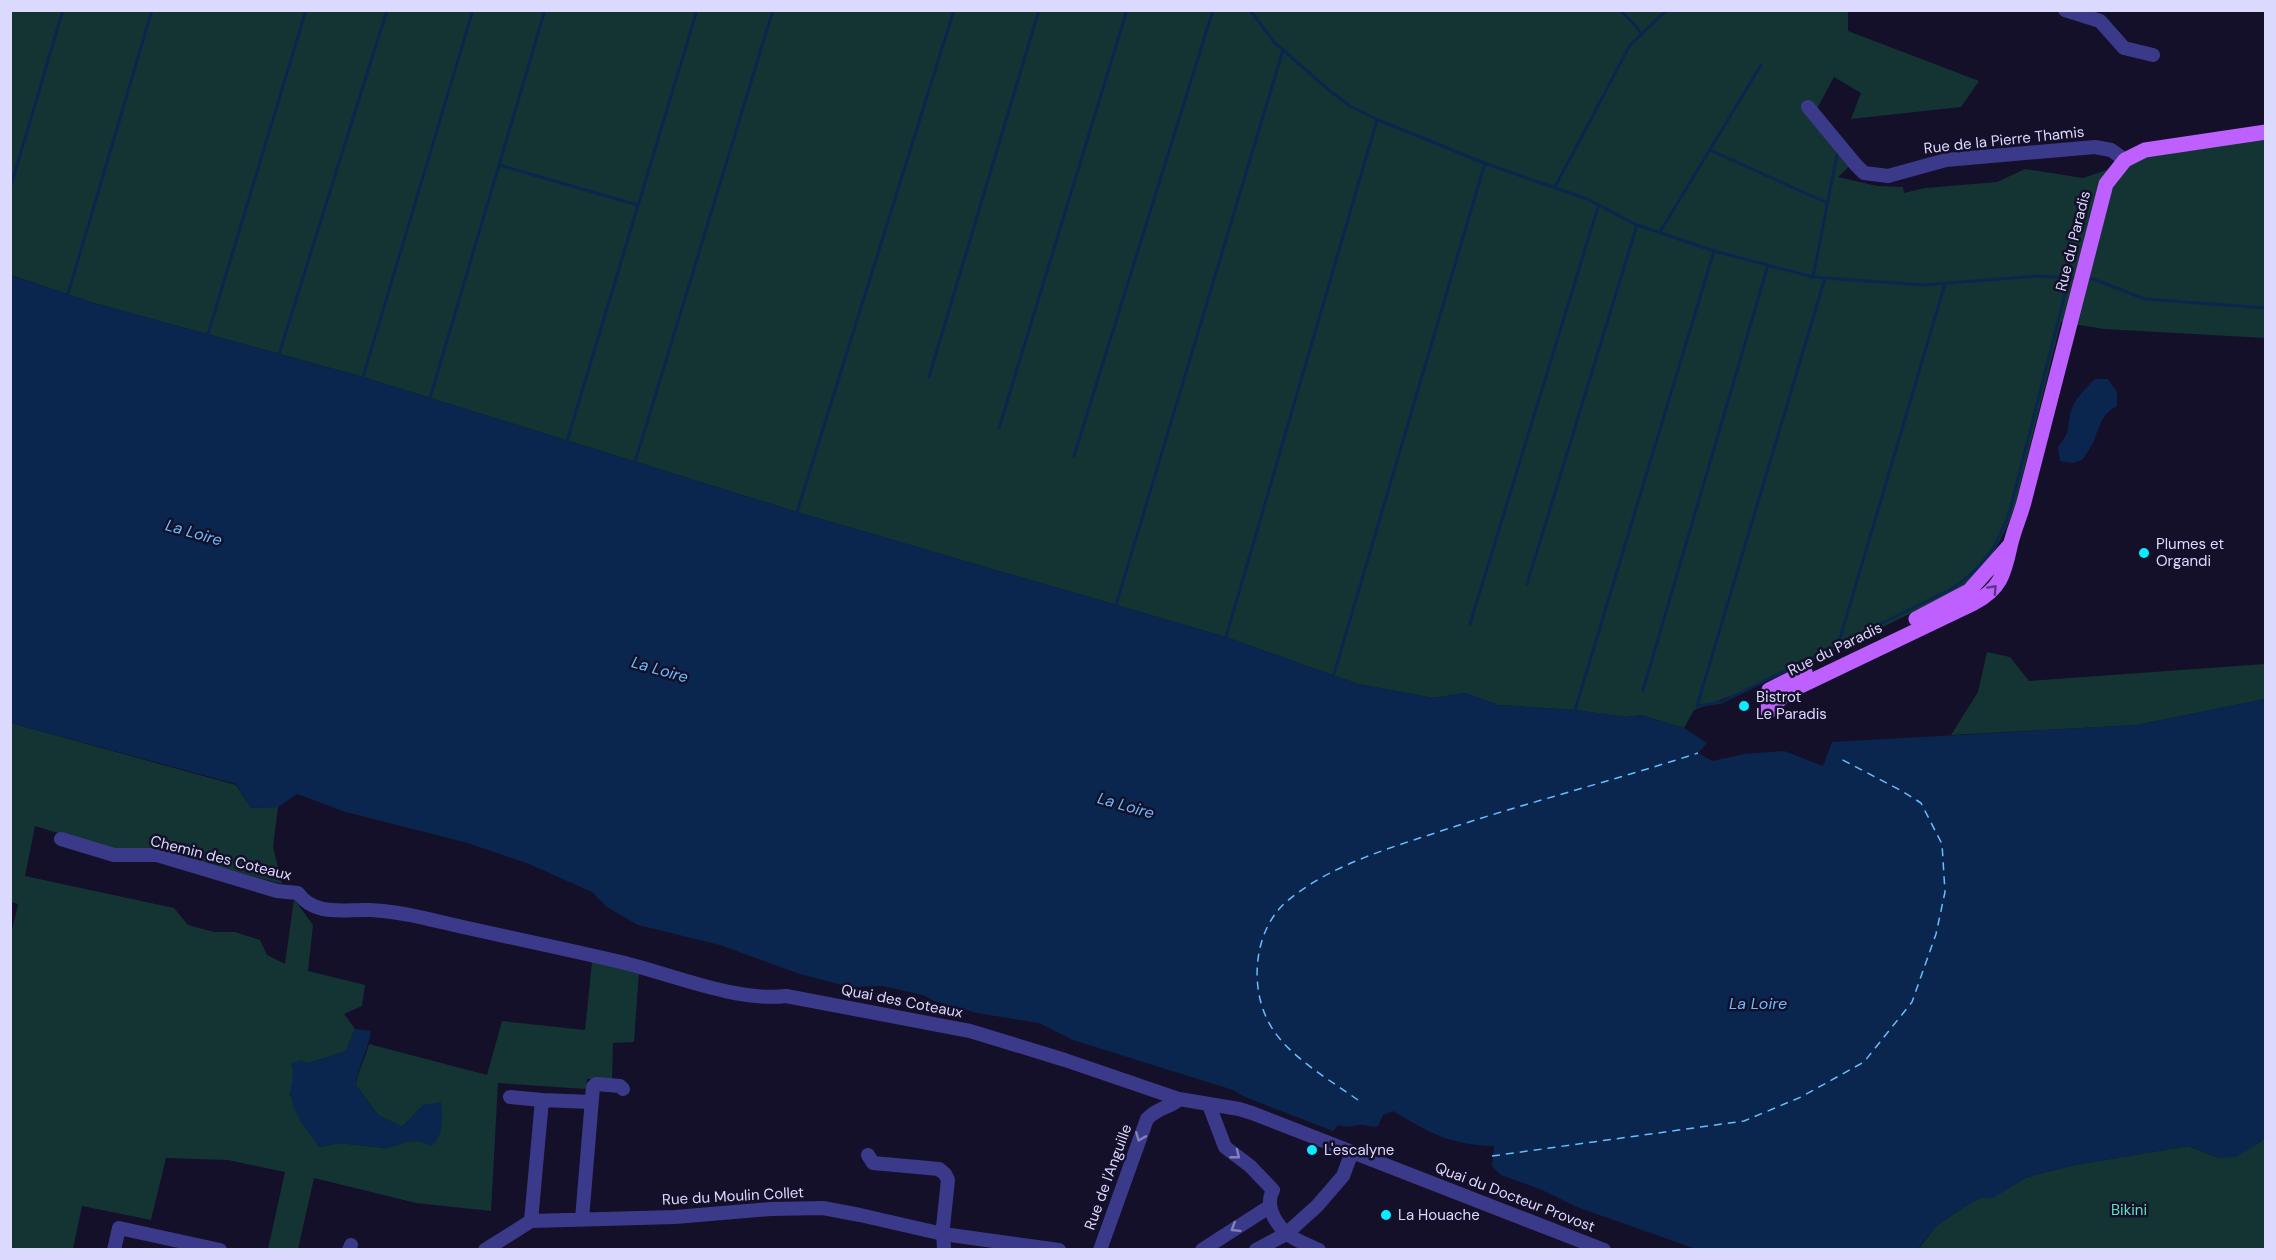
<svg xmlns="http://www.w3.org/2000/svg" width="2276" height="1260" font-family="'DM Sans',sans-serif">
  <rect width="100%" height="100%" fill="#14102a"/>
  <path fill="#133432" d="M10 11H1848V31L1979 81 1961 107 1851 119 1861 93 1834 77 1812 118 1852 164 1838 177 1877 186 1903 187 1904 193 1925 188 1997 182 2025 169 2083 178 2144 157 2265 138V338L2104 329 2061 322 2015 506C2003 540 1987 569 1957 590 1871 633 1785 677 1694 710L1684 728 1641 715 1626 717 1575 710 1498 705 1465 693 1433 698 1358 684 1226 637 797 512 363 377 94 303 11 275Z
    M1987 652 2010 657 2029 681 2265 664V699L2137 725 1951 735 1978 692Z
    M11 723 236 785 251 808 278 807 273 847 282 884 162 852 107 848 35 826 25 876 174 908 188 925 214 932H235L260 940 267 955 285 964 294 899 313 925 308 971 365 985 362 1006 344 1014 355 1029 346 1051 309 1063 295 1075 290 1094 319 1147 339 1143 386 1148 406 1142 419 1141 432 1145 423 1105 402 1127 378 1115 356 1085C358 1070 365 1059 369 1044L487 1075 502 1021 585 1030 592 962 639 971 634 1042 613 1043 612 1079H587L586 1089 498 1083 491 1211 416 1203 314 1178 298 1249H268L285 1172 228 1160 166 1158 151 1220 82 1206 73 1249H11L10 939 18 904 11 902Z
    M2265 1137V1249L1918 1250 1936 1226 1964 1207 1980 1198 1993 1197 2027 1177 2075 1165 2188 1146 2219 1158 2261 1142Z"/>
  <path fill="#0b264e" d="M10 275 94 303 363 377 797 512 1226 637 1358 684 1433 698 1465 693 1498 705 1575 710 1626 717 1641 715 1684 728 1707 743 1698 753 1712 761 1745 754 1784 751 1823 766 1832 742 2137 725 2265 699V1137L2261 1142 2236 1157 2219 1158 2188 1146 2075 1165 2027 1177 1993 1198H1980L1964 1207 1936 1226 1918 1249H1696L1577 1207 1540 1189 1501 1175 1492 1166 1494 1146C1450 1145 1430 1133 1393 1111L1383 1115 1378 1126C1370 1128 1365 1124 1358 1125 1348 1126 1349 1128 1338 1125L1333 1131 1245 1097 1233 1090 1073 1040 1039 1023 977 1013 934 1001 923 995 882 986 850 987 800 974 720 945 638 925 607 907 592 892 529 864 468 843 346 812 297 794 278 807 251 808 236 784 11 723Z
    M2095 379H2108L2117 392V406C2100 415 2100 427 2093 443 2090 449 2086 454 2082 460L2073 463 2060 461 2058 447C2072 430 2066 429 2071 411 2075 398 2086 388 2095 379Z
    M355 1029 371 1031C368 1050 358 1066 356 1085L378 1115 402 1127 423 1105 441 1102C443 1120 444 1133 432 1146L419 1141 406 1142 386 1148 339 1143 319 1147C308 1132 294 1116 291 1097 289 1085 296 1078 291 1064L301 1060 309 1063 346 1051Z"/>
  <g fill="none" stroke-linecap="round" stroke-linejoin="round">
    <path stroke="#0b264e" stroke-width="3" d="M1250 10 1274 42 1330 91 1350 106 1376 119 1484 163 1587 199 1637 225 1714 251 1813 277 1923 285 2037 276 2076 278
      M1620 10 1636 26 1642 35
      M1710 150 1827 203
      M499 165 638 205
      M1555 187 1630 45 1667 10
      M10 189 63 10
      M1660 232 1761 65
      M1813 277 1837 155
      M1825 278 1697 706 1722 702 1951 589C1982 570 1999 544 2010 510L2069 278
      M2086 279H2093L2145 299 2266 308
      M68 294 152 10
      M208 334 306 10
      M279 354 387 10
      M363 377 473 10
      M929 377 1039 10
      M430 398 545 10
      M999 428 1127 10
      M567 441 697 10
      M1074 456 1213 10
      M635 462 773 10
      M797 512 954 10
      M1527 584 1637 225
      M1116 605 1283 50
      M1470 624 1598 207
      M1226 637 1377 120
      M1838 645 1945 284
      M1334 674 1485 163
      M1643 690 1768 265
      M1575 710 1714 251"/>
    <path stroke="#67beff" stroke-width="1.5" stroke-dasharray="8 6" stroke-linecap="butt" d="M1358 1100C1331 1081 1292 1058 1274 1031 1248 994 1252 932 1286 902 1326 868 1380 851 1429 835 1518 805 1609 782 1698 753
      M1492 1156 1744 1121 1801 1097 1864 1062 1912 1002 1936 934 1945 892 1942 844 1921 803 1902 791 1839 758"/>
    <path stroke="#3b3a8a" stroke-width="14" d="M2065 10 2100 21 2124 48 2153 55
      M1808 107 1856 165 1864 173 1888 176 1946 160 2095 147 2111 150 2125 160
      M61 839 114 855H157L277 891 298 893C315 917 344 909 370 910 388 911 407 914 424 918 491 934 558 947 625 963 673 975 738 1002 786 996L970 1031 1065 1060 1179 1099 1239 1109 1252 1113 1604 1250
      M510 1097 542 1100
      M1209 1105 1225 1147 1250 1166 1273 1190C1265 1205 1274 1221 1285 1232 1293 1240 1309 1245 1319 1250
      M868 1155 873 1163 939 1169 945 1174 948 1180 943 1227 944 1250
      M582 1219 593 1087 596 1084 620 1086 623 1089
      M531 1221 542 1100 591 1102
      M114 1250 119 1228 220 1250
      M349 1250 351 1245
      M485 1250 531 1221 675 1217 771 1209 823 1208 860 1215 943 1234 1059 1250
      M1100 1250 1147 1119C1159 1106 1171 1108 1179 1099
      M1202 1250 1269 1207
      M1256 1250 1286 1234 1317 1206 1343 1176 1352 1152"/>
    <path stroke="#be60ff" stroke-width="15" d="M1916 619 1969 591 2009 546
      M1768 712 1786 693 1974 603C2000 589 2004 575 2010 547 2013 532 2020 517 2024 502L2106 184 2125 160 2145 150 2266 132
      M1768 712 1769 690 1805 672"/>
  </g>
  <defs><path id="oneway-chevron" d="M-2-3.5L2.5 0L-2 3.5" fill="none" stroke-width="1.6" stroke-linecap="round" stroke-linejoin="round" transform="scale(1.5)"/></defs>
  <use stroke="#60348a" href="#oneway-chevron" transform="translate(1993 589) rotate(-47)"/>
  <g stroke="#8382bf">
    <use href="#oneway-chevron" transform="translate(1140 1137) rotate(112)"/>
    <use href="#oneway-chevron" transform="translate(1236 1155) rotate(38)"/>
    <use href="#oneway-chevron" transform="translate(1235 1228) rotate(148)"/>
  </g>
  <g fill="#05eeff" stroke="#14102a" stroke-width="2">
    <circle cx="2144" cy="553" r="6"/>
    <circle cx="1744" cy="706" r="6"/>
    <circle cx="1312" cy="1150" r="6"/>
    <circle cx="1386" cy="1215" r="6"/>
  </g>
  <g text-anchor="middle" stroke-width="5" stroke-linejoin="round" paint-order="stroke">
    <g font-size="15" fill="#dcd9ff" stroke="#14102a">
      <text transform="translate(2004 140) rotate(-6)" y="5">Rue de la Pierre Thamis</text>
      <text transform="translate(2073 241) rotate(-76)" y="5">Rue du Paradis</text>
      <text transform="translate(1835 649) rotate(-26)" y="5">Rue du Paradis</text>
      <text transform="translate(221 858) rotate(14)" y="5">Chemin des Coteaux</text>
      <text transform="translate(902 1001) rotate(11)" y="5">Quai des Coteaux</text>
      <text transform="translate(1108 1177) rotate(-70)" y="5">Rue de l'Anguille</text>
      <text transform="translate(733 1196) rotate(-3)" y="5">Rue du Moulin Collet</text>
      <text transform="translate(1515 1197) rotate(21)" y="5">Quai du Docteur Provost</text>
    </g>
    <g font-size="15" fill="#dcd9ff" stroke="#14102a" text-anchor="start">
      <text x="2156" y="549">Plumes et<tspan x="2156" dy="17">Organdi</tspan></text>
      <text x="1756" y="702">Bistrot<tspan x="1756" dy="17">Le Paradis</tspan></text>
      <text x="1324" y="1155">L'escalyne</text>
      <text x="1398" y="1220">La Houache</text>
    </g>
    <g font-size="15" fill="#61e3be" stroke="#14102a">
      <text x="2129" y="1215">Bikini</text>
    </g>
    <g font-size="16" font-style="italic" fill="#67beff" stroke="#14102a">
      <text transform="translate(194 532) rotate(16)" y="6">La Loire</text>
      <text transform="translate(660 669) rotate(16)" y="6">La Loire</text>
      <text transform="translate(1126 805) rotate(16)" y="6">La Loire</text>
      <text x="1758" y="1009">La Loire</text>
    </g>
  </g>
  <rect width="2276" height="1260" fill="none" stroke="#dcd9ff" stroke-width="24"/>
</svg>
